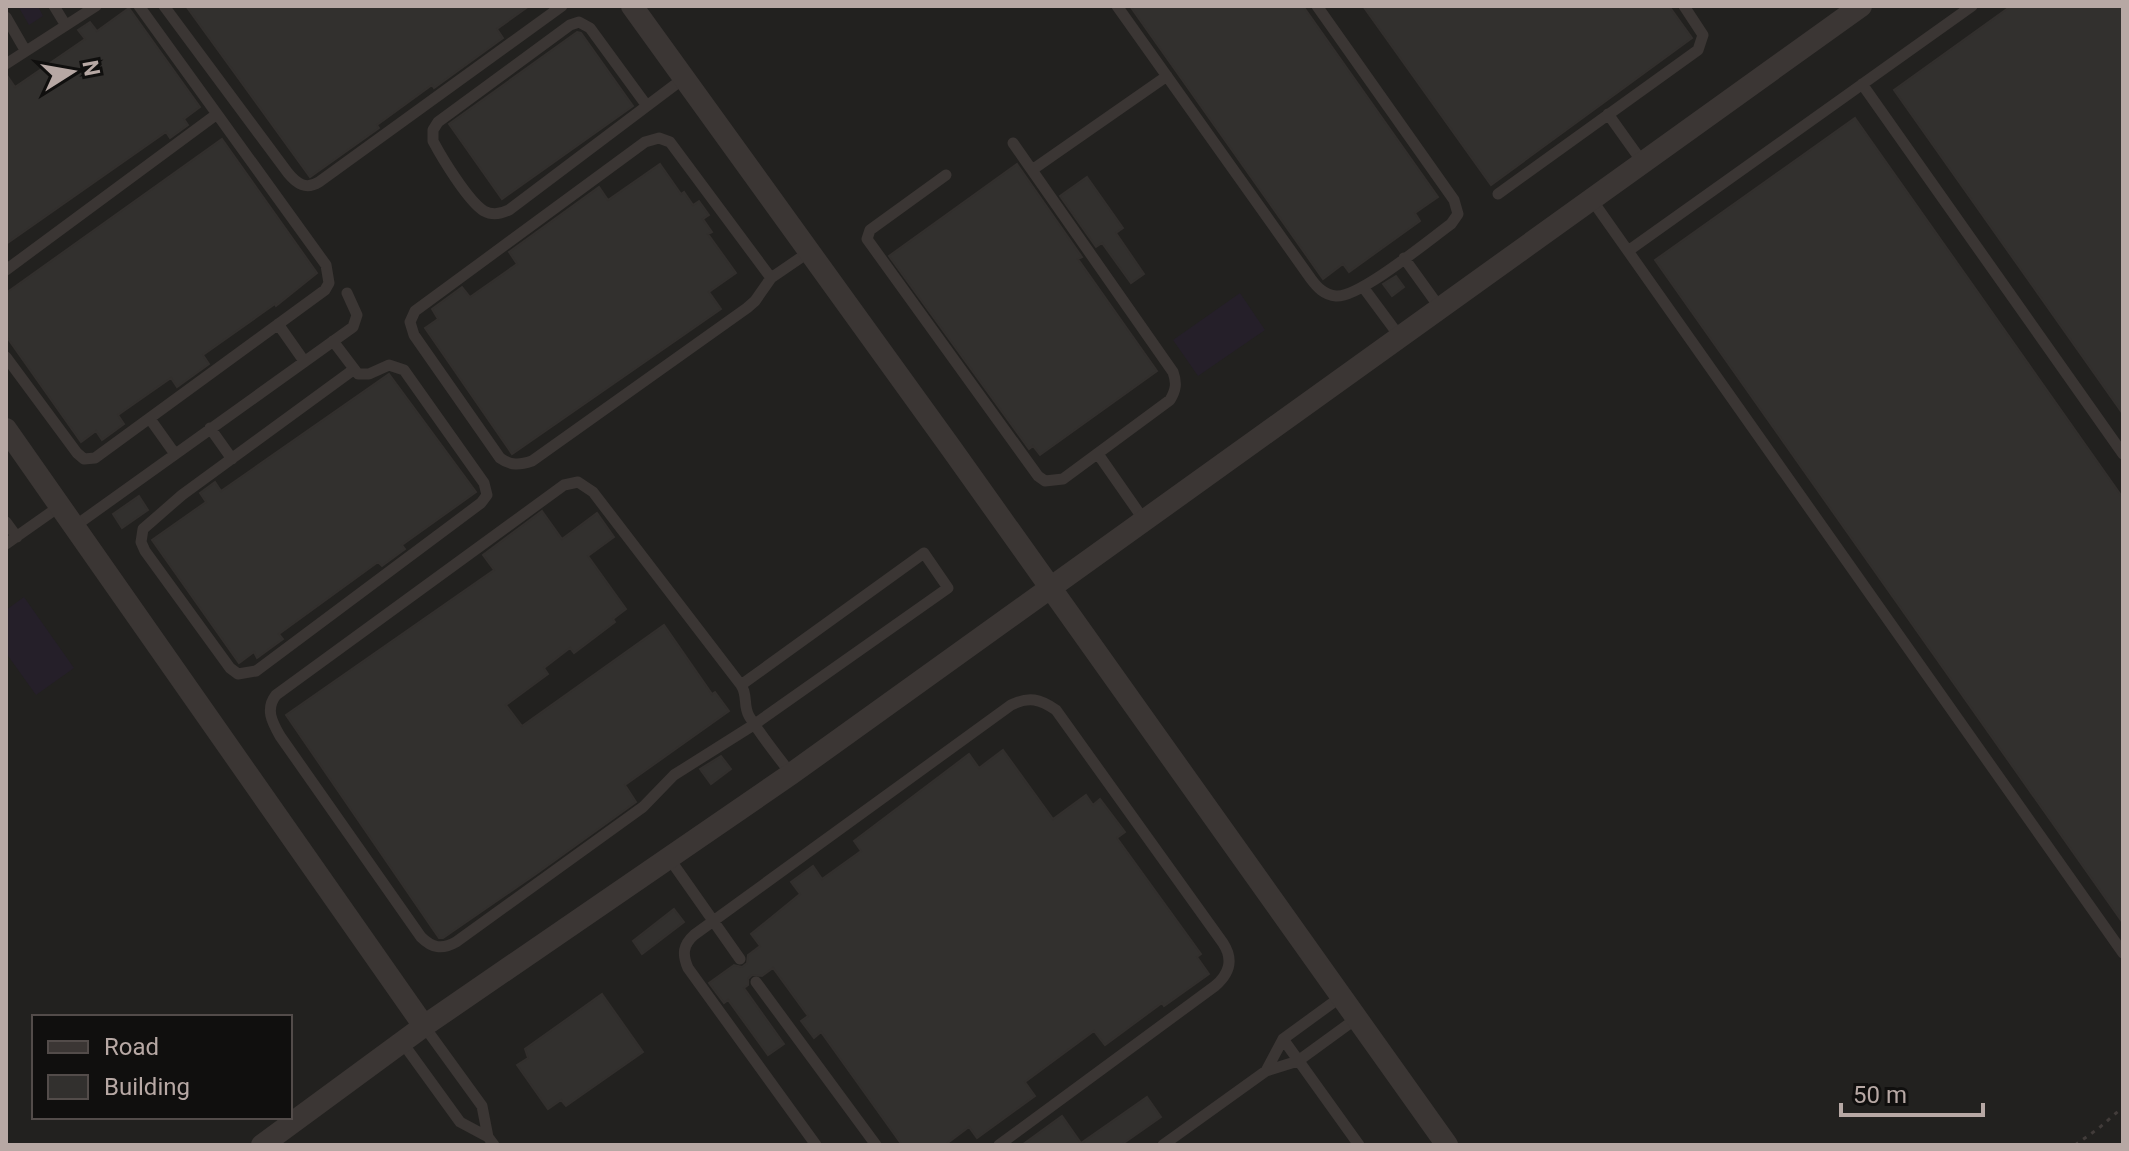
<svg xmlns="http://www.w3.org/2000/svg" width="2129" height="1151" font-family="Roboto,sans-serif">
  <rect width="100%" height="100%" fill="#151413"/>
  <path fill="#22211f" fill-rule="evenodd" d="M6 6H2123V1145H6ZM34 1017H290V1117H34Z"/>
  <path fill="#251f29" d="M18 6H38L43 16 29 25Z
    M1240 293 1265 330 1198 376 1173 340Z
    M24 597 74 668 36 695 6 653V610Z"/>
  <path fill="#32302e" stroke="#322f2d" stroke-width="2" d="M186 6H529L497 29 503 38 434 88 432 85 377 125 379 128 310 177Z
    M1130 6H1303L1438 197 1415 213 1420 221 1349 272 1343 264 1323 279Z
    M1363 6H1669L1692 38 1491 185Z
    M2011 6H2123V414L1894 90Z
    M129 8 200 107 184 119 188 125 170 138 166 132 6 244V74L15 87 85 39 78 30 90 22 97 31Z
    M577 32 581 33 633 106 502 199 449 124Z
    M1855 118 2123 498V923L1655 260Z
    M222 139 317 273 276 306 275 304 203 355 209 364 177 387 171 378 118 415 124 424 102 440 96 431 81 442 6 336V293Z
    M660 164 681 194 684 192 693 205 699 201 709 215 703 219 712 232 708 234 736 273 709 292 721 309 512 454 425 328 438 319 432 309 462 287 470 297 517 264 509 252 599 187 608 200Z
    M1017 164 1082 257 1078 259 1157 371 1040 455 1033 446 1029 449 889 256Z
    M1087 177 1123 228 1116 233 1144 274 1131 283 1102 243 1096 247 1060 196Z
    M1396 276 1404 287 1392 296 1383 284Z
    M389 374 476 492 402 545 405 549 382 566 378 562 279 634 283 639 257 658 254 652 239 663 152 540 206 502 200 493 215 482 221 491Z
    M139 496 148 510 122 528 113 514Z
    M542 511 562 539 597 513 614 537 588 556 626 609 613 619 615 622 574 653 570 648 544 668 548 674 506 705 522 726 664 625 712 694 715 692 729 711 625 785 636 802 536 874 443 938H439L286 715 494 570 483 555Z
    M1003 750 1053 819 1086 795 1093 805 1100 799 1125 832 1117 838 1201 954 1197 957 1209 974 1164 1006 1162 1003 1105 1045 1094 1031 1025 1082 1035 1096 977 1138 969 1127 945 1145H902L821 1032 814 1038 801 1021 808 1016 773 968 762 976 752 975 748 979V985L744 988 784 1044 768 1055 728 1000 724 1003 709 983 734 965 742 967 747 963 748 955 760 946 751 934 800 894 791 882 813 866 822 879 861 851 854 841 969 754 979 768Z
    M721 756 731 769 711 784 700 769Z
    M674 909 684 922 642 954 633 941Z
    M602 994 643 1052 566 1106 561 1100 548 1109 517 1065 528 1058 525 1049Z
    M1147 1097 1161 1117 1121 1145H1022L1062 1116 1081 1143Z"/>
  <g fill="none" stroke-linecap="round" stroke-linejoin="round">
    <path stroke="#423c3a" stroke-width="3" stroke-dasharray="4 6" stroke-linecap="butt" d="M2075 1145 2099 1128 2123 1107"/>
    <path stroke="#3b3634" stroke-width="11" d="M54 6 65 24
      M164 6 288 173C297 184 306 190 319 182L562 6
      M1117 6 1311 279C1317 287 1324 295 1336 296 1359 298 1429 240 1451 224L1458 214 1454 200 1317 6
      M6 17 25 50
      M6 64 96 6
      M1862 84 2123 454
      M647 106 590 28 579 22 570 25 438 122 433 130V141C442 158 468 201 484 211 493 216 501 214 509 210L684 78
      M1608 114 1643 163
      M1032 170 1167 76
      M946 175 870 230 867 239 1038 476 1045 481 1063 479 1170 400C1176 390 1177 383 1173 372L1013 143
      M1498 194 1698 50 1703 35 1684 6
      M1592 200 2123 953
      M1628 251 1972 6
      M1404 258 1440 308
      M6 270 217 114 139 6
      M771 278 670 142 659 138 645 142 415 311 410 322 414 335 500 458C511 466 520 465 532 461L747 308 755 301 771 278 809 252
      M1363 287 1400 337
      M278 324 304 361
      M333 341 358 374H369L389 365 404 370 484 483 487 495 481 503 256 671 238 674 230 668 145 551 141 542 143 529 182 495 353 370
      M6 357 77 453 84 459 95 458 325 290 329 283 326 265 217 114
      M150 419 175 454
      M210 428 232 459
      M1098 454 1144 520
      M6 522 17 537
      M75 526 353 327 357 315 347 293
      M6 544 60 506
      M741 685 924 553 948 588 755 724 674 775 643 807 456 942C442 950 432 948 421 937L280 736C272 722 265 709 276 695L564 485 578 482 593 492 741 685C748 695 743 706 749 716 761 736 777 755 791 774
      M669 858 740 959
      M756 982 876 1145
      M424 1026 482 1106 488 1137
      M1283 1039 1359 1145
      M402 1042 460 1122 488 1137 494 1145
      M1266 1071 1283 1039 1342 996
      M816 1145 688 968C682 954 683 945 694 935L1011 705C1029 696 1040 699 1056 710L1223 943C1234 960 1229 974 1215 986L999 1145
      M1163 1145 1266 1071 1298 1061 1357 1018"/>
    <path stroke="#3b3634" stroke-width="22" d="M632 6 951 448 1447 1145
      M6 429 424 1026
      M262 1145 424 1026 791 774 1861 6"/>
  </g>
  <rect width="2129" height="1151" fill="none" stroke="#b7a8a4" stroke-width="16"/>
  <rect x="32" y="1015" width="260" height="104" fill="#100f0e" stroke="#534c4a" stroke-width="2"/>
  <rect x="48" y="1041" width="40" height="12" fill="#3b3634" stroke="#534c4a" stroke-width="2"/>
  <text x="104" y="1055" font-size="24" fill="#b7a8a4">Road</text>
  <rect x="48" y="1075" width="40" height="24" fill="#32302e" stroke="#534c4a" stroke-width="2"/>
  <text x="104" y="1095" font-size="24" fill="#b7a8a4">Building</text>
  <g transform="translate(72 72) rotate(79)" stroke="#100f0e" stroke-width="6" paint-order="stroke">
  <path d="M0-6L14 30L0 20L-14 30Z" fill="#b7a8a4"/>
  <text y="-12" font-size="22" font-weight="bold" text-anchor="middle" fill="#b7a8a4">N</text>
  </g>
  <path d="M1841 1103v12h142v-12" fill="none" stroke="#b7a8a4" stroke-width="4"/>
  <text x="1853" y="1103" font-size="24" fill="#b7a8a4" stroke="#100f0e" stroke-width="6" paint-order="stroke">50 m</text>
</svg>
